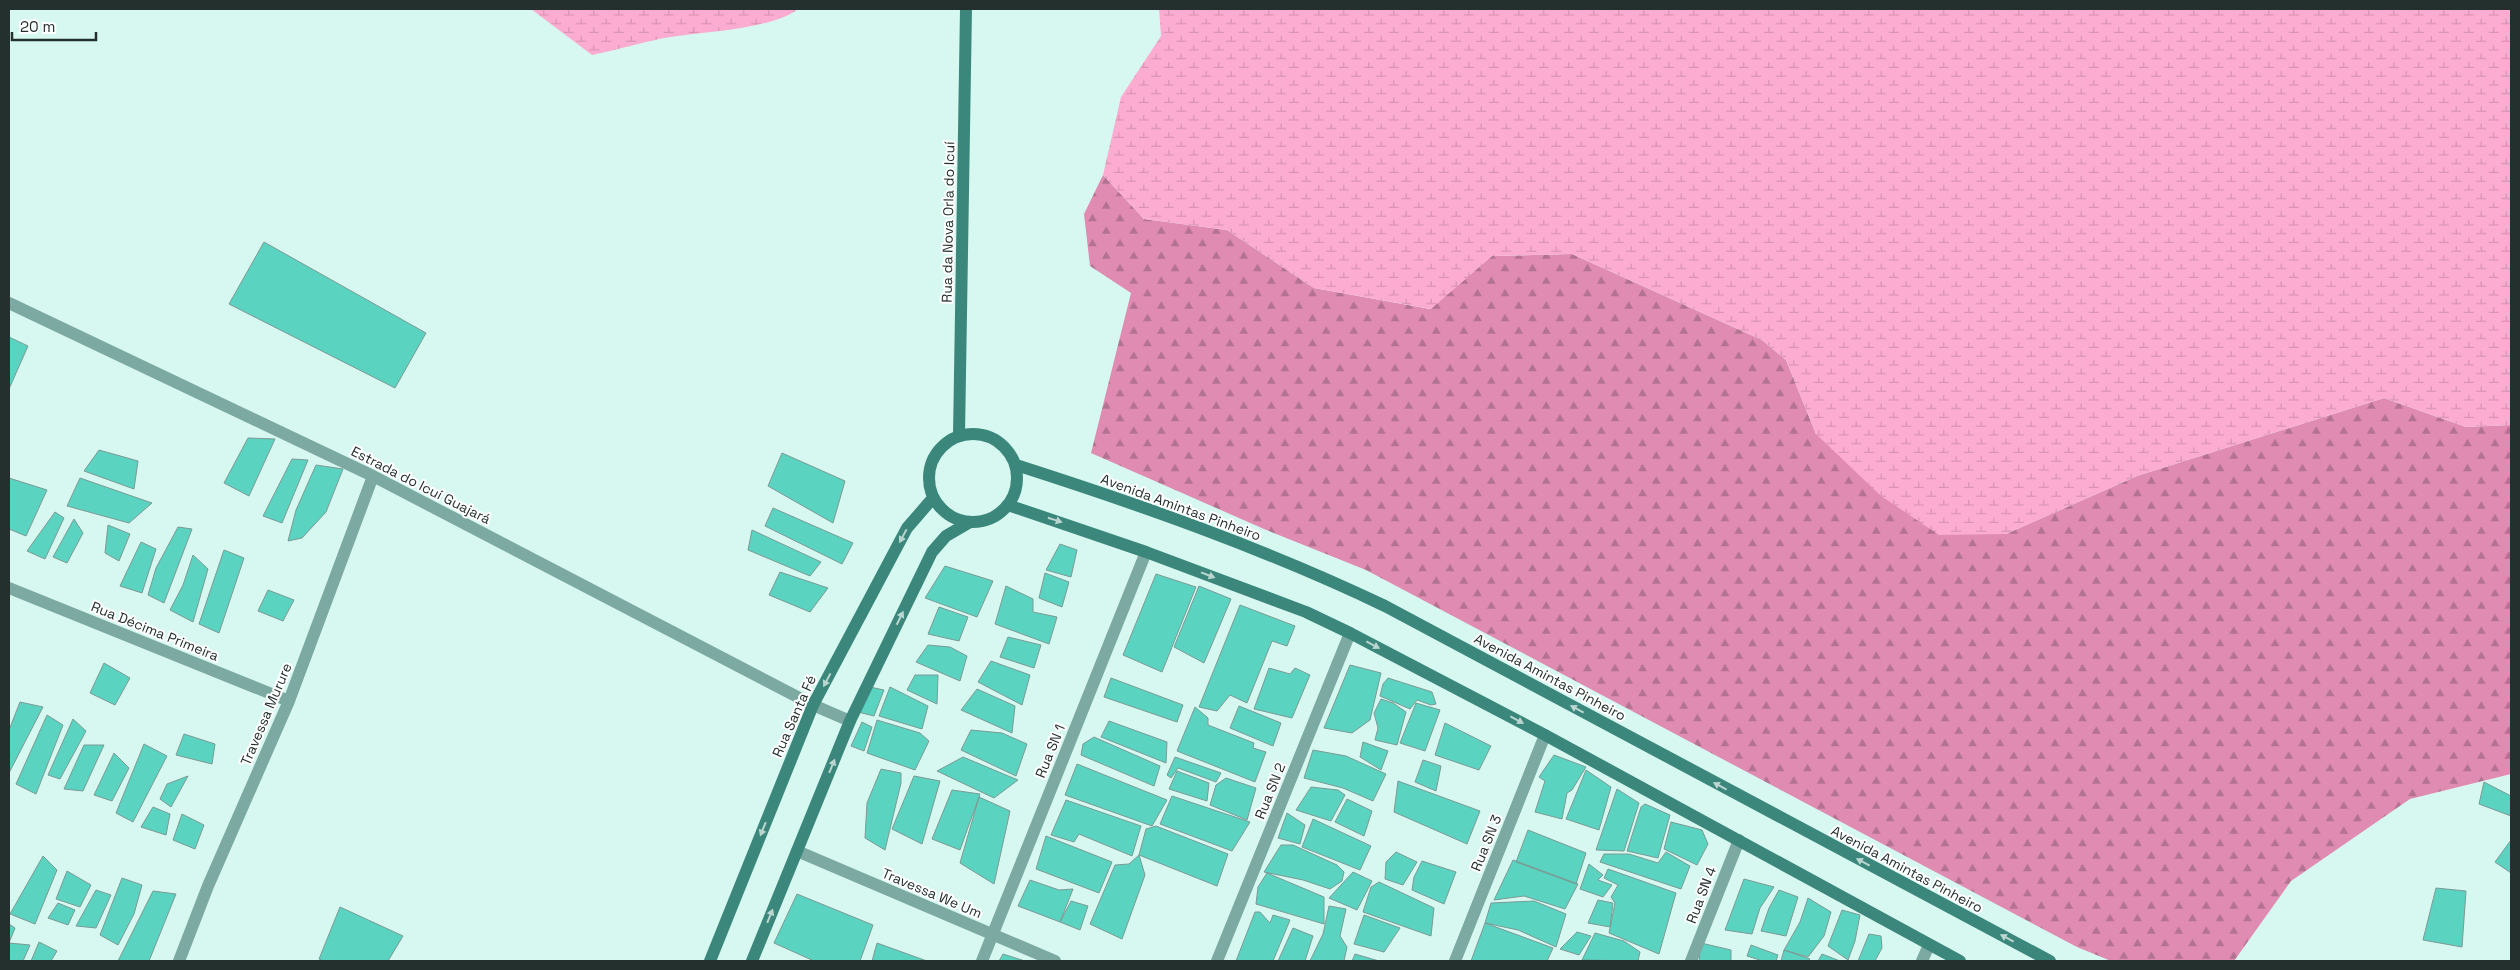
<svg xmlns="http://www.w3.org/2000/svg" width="2520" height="970" font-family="'Space Grotesk',sans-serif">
  <defs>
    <pattern id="forest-firs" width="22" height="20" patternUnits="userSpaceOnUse" patternTransform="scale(1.25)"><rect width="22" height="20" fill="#df8bb2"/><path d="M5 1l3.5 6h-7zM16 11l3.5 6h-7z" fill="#b47291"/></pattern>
    <pattern id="wetland-marsh" width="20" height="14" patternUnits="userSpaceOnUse" patternTransform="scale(1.25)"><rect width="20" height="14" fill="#fcacd0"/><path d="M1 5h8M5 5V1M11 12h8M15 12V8" fill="none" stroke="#d894b3"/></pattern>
  </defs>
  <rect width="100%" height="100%" fill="#d7f8f1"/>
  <path fill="url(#forest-firs)" d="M1103 175 1144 219 1227 230 1314 288 1430 309 1492 256 1572 254 1762 340 1786 360 1816 434 2006 534 2137 476 2384 398 2466 427 2511 425V774L2410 799 2291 881 2234 961H2111L2077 947 1366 570 1264 529 1091 453 1131 293 1090 266 1084 214Z"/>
  <path fill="url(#wetland-marsh)" d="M531 9H798C771 30 699 32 664 38 640 43 616 50 592 55Z
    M1159 9H2511V425L2466 427 2384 398 2137 476 2006 534 1939 535 1881 496 1816 434 1786 360 1762 340 1572 254 1492 256 1431 309 1314 288 1227 230 1144 219 1103 175 1121 97 1161 36Z"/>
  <path fill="#5ad3c1" stroke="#7b9a94" d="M264 242 426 333 395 388 229 304Z
    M9 337 28 346 9 389Z
    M248 438 275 439 249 496 224 483Z
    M99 450 138 461 134 489 84 471Z
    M782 453 845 481 833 523 768 486Z
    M292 459 308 460 282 523 263 516Z
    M316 465 343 469 326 512 302 538 288 541 296 510Z
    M9 478 47 490 26 536 9 529Z
    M80 478 152 503 129 523 67 506Z
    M773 508 853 543 842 564 765 526Z
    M55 512 64 518 45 559 27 551Z
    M74 519 83 533 67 563 53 557Z
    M108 525 130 534 119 561 105 553Z
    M178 527 192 529 164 603 148 595 156 568Z
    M752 530 821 562 810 576 748 550Z
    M141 542 156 549 142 593 120 586Z
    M1060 544 1077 550 1071 577 1046 570Z
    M224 550 244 558 219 633 199 624Z
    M193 555 208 569 193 622 170 610 183 585Z
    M945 566 993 581 977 617 925 598Z
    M780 572 828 588 810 612 769 595Z
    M1045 573 1069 582 1062 607 1039 598Z
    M1156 574 1196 587 1162 672 1123 655Z
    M1006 586 1033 599V612L1057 617 1049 644 995 624Z
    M1199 586 1231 599 1204 663 1174 647Z
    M268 590 294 600 283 621 258 611Z
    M1240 605 1295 626 1287 646 1272 641 1247 703 1230 695 1217 711 1199 707Z
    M939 607 968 617 959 641 928 634Z
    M1008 637 1041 645 1034 668 1000 657Z
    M928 645 950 647 967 656 960 681 916 662Z
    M991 661 1030 675 1022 705 978 682Z
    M104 663 130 678 115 705 90 693Z
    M1350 665 1381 673 1370 720 1352 733 1324 728Z
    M1269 668 1290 674 1295 668 1310 675 1292 718 1254 709Z
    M915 675H938L937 704 907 690Z
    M1111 678 1183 705 1177 722 1104 697Z
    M1388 678 1432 692 1436 704 1431 705 1417 700 1410 709 1380 696 1383 684Z
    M870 687 884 690 874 716 858 712Z
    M890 687 928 706 922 729 879 716Z
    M977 689 1015 706 1012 733 961 710Z
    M1381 699 1393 703 1406 712 1397 745 1375 740 1378 728 1374 713Z
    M20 702 43 707 9 773V730Z
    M1416 703 1440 710 1425 751 1400 743Z
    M1239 706 1281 723 1273 746 1230 728Z
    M1195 707 1208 718V725L1254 743 1253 748 1266 752 1255 782 1177 751Z
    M47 715 63 725 36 794 16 784Z
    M73 719 86 731 60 779 48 775Z
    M877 720 920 733 929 741 915 770 867 753Z
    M1109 721 1167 742 1166 763 1101 737Z
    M862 722 872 727 864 751 851 746Z
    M1445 723 1491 746 1479 770 1435 755Z
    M971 730 1002 733 1027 744 1016 776 961 750Z
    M184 734 215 744 212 764 176 755Z
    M1094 737 1160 766 1154 786 1081 755 1083 744Z
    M1363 742 1388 751 1381 770 1360 757Z
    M144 744 167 756 133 822 116 813Z
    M84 745H104L83 791 64 789Z
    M1313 750 1346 756 1386 774 1373 801 1343 788 1304 778Z
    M114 753 129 768 112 801 94 795Z
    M1554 755 1586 767 1572 790 1567 793 1562 819 1535 812 1545 781 1539 777Z
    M963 757 1018 780 994 798 937 771Z
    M1175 757 1221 773 1216 782 1178 768 1171 778 1167 775Z
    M1423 760 1441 766 1436 791 1415 782Z
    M1077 764 1167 800 1152 826 1065 795Z
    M881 769 901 773V783L885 850 865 838 867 803Z
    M1586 770 1611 787 1599 830 1566 819Z
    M1177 771 1209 783 1207 801 1169 789Z
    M188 776 171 807 160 799 167 784Z
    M914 776 940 781 922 844 892 829Z
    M1226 778 1256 788 1247 820 1210 805 1216 785Z
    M1398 781 1480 811 1467 844 1394 812Z
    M2484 782 2511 796V816L2479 804Z
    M1311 787 1338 790 1345 795 1331 821 1296 810Z
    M1617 789 1639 803 1624 851 1596 850Z
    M952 790 980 794 960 850 932 839Z
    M1172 796 1250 822 1232 851 1160 824Z
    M979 797 1010 811 994 884 960 863Z
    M1347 799 1372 811 1364 836 1335 822Z
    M1066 800 1141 826 1132 856 1079 834 1074 842 1051 835Z
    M1645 804 1670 815 1658 858 1627 851 1641 807Z
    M153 807 170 814 166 835 141 827Z
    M1287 813 1305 825 1300 844 1278 838Z
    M182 814 204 825 195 849 173 840Z
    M1313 819 1371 846 1360 870 1302 847Z
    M1671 822 1702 830 1708 844 1697 865 1664 849Z
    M1156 826 1228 854 1217 886 1139 855 1146 829Z
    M1528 830 1586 853 1576 884 1516 862Z
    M1046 836 1112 862 1099 893 1036 869Z
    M2511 840V873L2495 862Z
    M1281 845H1293L1337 865 1344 872 1342 881 1330 889 1303 880 1264 872Z
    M1396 852 1417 862 1403 885 1385 879 1386 862Z
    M1666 852 1690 866 1681 889 1600 862 1604 854H1629L1658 863Z
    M1139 855 1145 875 1122 939 1090 924 1115 865 1129 864Z
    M43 856 57 870 35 924 10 914Z
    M1513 860 1578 884 1565 909 1524 896 1494 900Z
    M1422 861 1456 872 1444 904 1412 890 1414 877Z
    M1589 864 1603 875 1598 880 1612 885 1603 897 1580 889Z
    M1608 869 1676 893 1659 954 1609 933 1615 903 1611 897 1618 885 1604 878Z
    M67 871 91 885 80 907 56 899Z
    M1353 872 1372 881 1357 910 1329 898Z
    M1267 873 1324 897V924L1256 904 1258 887Z
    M122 878 142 885 134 914 118 945 100 935Z
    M1744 879 1774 887 1760 908 1752 934 1725 930Z
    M1030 880 1059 890 1073 889 1060 922 1018 906Z
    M1379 882 1434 908 1431 936 1363 912 1371 887Z
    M2436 888 2466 891 2462 947 2423 940Z
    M96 890 111 895 96 928 76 926Z
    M1779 890 1798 897 1786 936 1761 931 1769 908Z
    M153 891 176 894 149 961H118Z
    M797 894 873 925 860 961H814L774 943Z
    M1808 898 1831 912 1824 936 1808 957 1784 950 1800 922Z
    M1598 900 1613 903 1610 927 1588 923Z
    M1071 901 1088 906 1080 930 1060 922Z
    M1534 901 1566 914 1556 947 1518 930 1485 923 1491 903Z
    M58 903 75 910 68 925 48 918Z
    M1329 906 1346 909 1340 936 1347 947 1344 961H1310L1323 934Z
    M340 907 403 936 388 961H324L319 959Z
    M1842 910 1860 915 1855 941 1848 960 1828 946Z
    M1255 912H1260L1270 923 1273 915 1290 920 1273 961H1236Z
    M1364 915 1400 928 1384 952 1354 944Z
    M1485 923 1553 948 1547 961H1471Z
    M9 924 15 928 9 943Z
    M1293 928 1313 936 1305 961H1278Z
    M1577 932 1591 936 1579 955 1560 949Z
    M1595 933 1624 941 1640 952 1638 961 1582 960Z
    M1869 934 1881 936 1882 948 1875 961H1858Z
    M39 942 57 951 51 961H31Z
    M9 943 30 945 23 961H9Z
    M877 943 927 961H872Z
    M1701 943 1731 950V961H1699Z
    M1751 945 1778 955 1776 961H1763L1747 956Z
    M1784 950 1810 959 1808 961H1781Z
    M1003 954 1025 961H999Z
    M1355 954 1379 961H1352Z
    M1822 954 1840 961H1818Z"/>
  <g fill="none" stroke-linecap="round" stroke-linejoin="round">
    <path stroke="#7ca9a1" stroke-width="12" d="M9 303 373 476 813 705 850 721
      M9 588 289 701
      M797 851 1055 961
      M179 961 208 886 289 701 373 476
      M982 961 1146 552
      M1217 961 1350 633
      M1455 961 1545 735
      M1691 961 1739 840
      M1922 961 1929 945"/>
    <path stroke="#3c877b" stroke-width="12" d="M929 478a44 44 0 1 1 88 0a44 44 0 1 1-88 0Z
      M959 435 966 9
      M1016 465C1141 505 1266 549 1385 606L2050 961
      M1008 505 1146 552 1306 612 1350 633 1545 735 1960 961
      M710 961 813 705 907 528 933 498
      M752 961 850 721 932 552 946 536 970 522"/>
  </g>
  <defs><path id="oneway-solid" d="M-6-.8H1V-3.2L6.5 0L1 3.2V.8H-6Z" transform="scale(1.25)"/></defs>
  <g fill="#bbd5d1">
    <use href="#oneway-solid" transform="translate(1055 520) rotate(18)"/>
    <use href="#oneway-solid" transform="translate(903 536) rotate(118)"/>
    <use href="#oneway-solid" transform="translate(1208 575) rotate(21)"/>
    <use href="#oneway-solid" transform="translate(900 618) rotate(-64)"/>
    <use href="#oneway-solid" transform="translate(1373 645) rotate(28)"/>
    <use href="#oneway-solid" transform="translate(827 680) rotate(118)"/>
    <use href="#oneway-solid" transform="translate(1577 709) rotate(-152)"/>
    <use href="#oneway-solid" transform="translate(1517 720) rotate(28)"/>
    <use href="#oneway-solid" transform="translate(832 766) rotate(-68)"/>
    <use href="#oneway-solid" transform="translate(1720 786) rotate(-152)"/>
    <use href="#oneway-solid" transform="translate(763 829) rotate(112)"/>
    <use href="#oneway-solid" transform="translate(1863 862) rotate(-152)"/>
    <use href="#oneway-solid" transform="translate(770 916) rotate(-68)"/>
    <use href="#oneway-solid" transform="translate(2007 938) rotate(-152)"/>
  </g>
  <g text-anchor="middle" stroke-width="4" stroke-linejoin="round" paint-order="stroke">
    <g font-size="14" fill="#23302e" stroke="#fff">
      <text transform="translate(948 222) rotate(-89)" y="5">Rua da Nova Orla do Icuí</text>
      <text transform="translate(421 485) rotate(27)" y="5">Estrada do Icuí Guajará</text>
      <text transform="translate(1181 507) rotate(20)" y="5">Avenida Amintas Pinheiro</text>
      <text transform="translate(155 631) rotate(22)" y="5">Rua Décima Primeira</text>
      <text transform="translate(1550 677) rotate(28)" y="5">Avenida Amintas Pinheiro</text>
      <text transform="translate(266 714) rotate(-67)" y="5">Travessa Murure</text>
      <text transform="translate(794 716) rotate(-66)" y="5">Rua Santa Fé</text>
      <text transform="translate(1050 751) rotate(-68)" y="5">Rua SN 1</text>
      <text transform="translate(1270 791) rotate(-68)" y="5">Rua SN 2</text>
      <text transform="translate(1486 843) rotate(-68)" y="5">Rua SN 3</text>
      <text transform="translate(1907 869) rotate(28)" y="5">Avenida Amintas Pinheiro</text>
      <text transform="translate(932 893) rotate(23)" y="5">Travessa We Um</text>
      <text transform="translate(1701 895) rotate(-69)" y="5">Rua SN 4</text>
    </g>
  </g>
  <rect width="2520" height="970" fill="none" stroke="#23302e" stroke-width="20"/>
  <path d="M12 32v8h84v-8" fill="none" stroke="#23302e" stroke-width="2.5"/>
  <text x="20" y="32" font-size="15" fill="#23302e" stroke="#ffffff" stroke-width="4" paint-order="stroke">20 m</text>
</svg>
